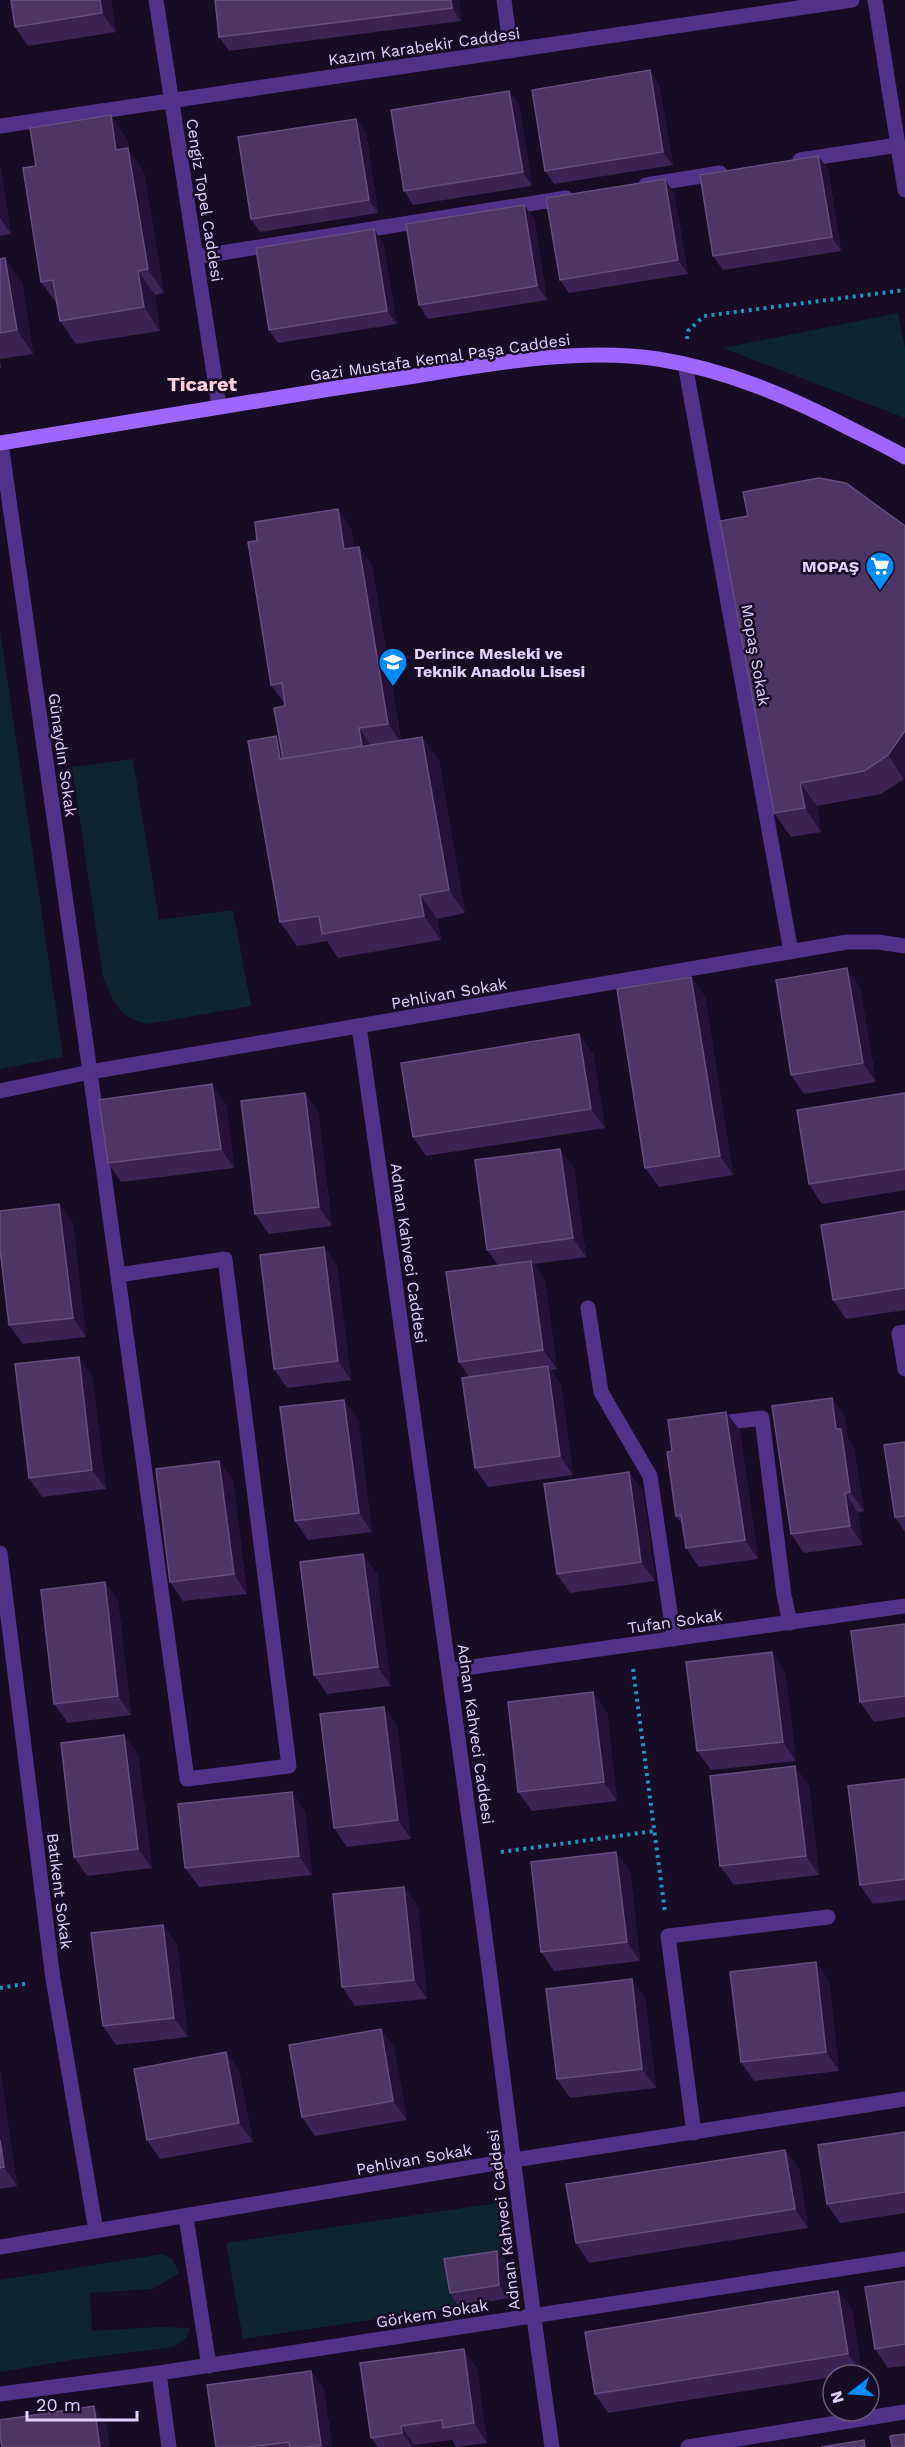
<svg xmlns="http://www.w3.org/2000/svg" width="905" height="2447" font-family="'Work Sans',sans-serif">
  <rect width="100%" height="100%" fill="#180b24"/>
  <path fill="#0e252f" d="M898 313 905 347V418L723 348Z
    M0 630 63 1057 0 1069Z
    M133 759 159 920 233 910 251 1006 148 1024C118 1018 114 1003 103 977L72 767Z
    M497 2203 506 2265 454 2273 459 2307 243 2339 226 2243Z
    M163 2254 173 2260 179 2273 153 2289 90 2293 92 2331 158 2327 190 2328 187 2338 174 2347 77 2359 0 2372V2280Z"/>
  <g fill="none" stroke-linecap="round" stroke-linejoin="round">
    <path stroke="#2194c1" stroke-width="4" stroke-dasharray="3 4.5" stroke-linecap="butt" d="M687 339 688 331 704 316 905 290
      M633 1669 665 1912
      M501 1852 655 1831
      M0 1988 29 1983"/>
    <path stroke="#523188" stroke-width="15" d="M504 0 511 51
      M800 160 898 145
      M646 185 720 173
      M196 257 566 198
      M90 1072 187 1779 289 1766 225 1259 118 1275
      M588 1308 601 1392 650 1476 674 1639
      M905 1332 899 1333 905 1369
      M714 1424 762 1418 784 1595 790 1623
      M694 2133 668 1936 828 1917"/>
    <path stroke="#523188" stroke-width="15" d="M156 0 219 406
      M875 0 905 190
      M0 126 852 0
      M685 364 791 952
      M1 443 90 1072
      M359 1026C398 1302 438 1578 474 1854 501 2052 523 2250 552 2447
      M0 1091 90 1072 847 942H878L905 946
      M0 1553 53 1979 96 2231
      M450 1670 905 1606
      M186 2217 209 2366
      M0 2247 514 2160 905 2099
      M159 2373 169 2447
      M0 2394 159 2373 905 2259
      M688 2447 905 2412"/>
    <path stroke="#9d66ff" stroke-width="15" d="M0 443C129 421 259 400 389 380 475 367 572 346 658 359 727 370 790 397 851 429 869 438 888 447 905 457"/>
  </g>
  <path fill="#3d2254" d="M111 0 116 32 28 46 15 27Z
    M215 0H459L461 21 229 51 219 37Z
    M659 84 673 165 554 184 545 171Z
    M519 104 532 186 413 205 404 191Z
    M366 132 378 213 260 232 251 219Z
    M127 139 129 150 144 172 164 293 155 295 160 331 76 344 60 321 57 304 41 282 36 166Z
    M0 165 11 234 0 236Z
    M828 169 841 251 723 270 713 256Z
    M674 193 688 274 569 293 560 280Z
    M524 205 534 218 547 300 428 319 419 305Z
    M374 229 383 243 397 324 278 343 269 330Z
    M0 259 22 282 33 354 0 359 1 368H0Z
    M338 509 351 528 354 547H359L372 566 401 740 439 760 465 913 437 919 441 940 338 958 327 941 297 946 280 922 279 741 285 706V704L271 685 257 541Z
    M748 516 904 779 881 794 817 806 821 832 791 837 774 813Z
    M860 987 876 1082 804 1094 791 1075Z
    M705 996 733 1175 659 1187 645 1168Z
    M593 1053 605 1128 426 1156 413 1137Z
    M305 1093 318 1112 332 1226 269 1234 255 1214Z
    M905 1093V1190L822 1204 809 1184Z
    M226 1104 234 1168 121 1182 108 1163Z
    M574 1168 586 1257 534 1264 545 1280 557 1369 551 1370 561 1385 573 1475 488 1487 475 1468 469 1377 459 1362 498 1265 487 1250Z
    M59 1204 73 1223 86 1337 23 1344 9 1325Z
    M905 1211V1310L846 1319 833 1300Z
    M324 1247 337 1266 351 1380 287 1388 274 1369Z
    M79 1357 92 1376 106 1489 42 1497 29 1478Z
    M832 1398 845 1417 848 1439 854 1448 864 1511 858 1513 863 1545 804 1553 791 1534Z
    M344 1400 358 1419 372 1532 308 1540 295 1521Z
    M726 1412 740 1431 758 1559 699 1567 686 1548 683 1525 676 1516 672 1451Z
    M905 1442V1532L895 1517Z
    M219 1461 233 1480 247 1594 183 1601 170 1582Z
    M629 1472 643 1491 655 1581 570 1593 557 1574Z
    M377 1573 391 1686 327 1694 314 1675Z
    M105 1582 118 1601 131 1715 68 1723 54 1704Z
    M905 1624V1717L874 1722 860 1702Z
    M785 1671 796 1761 711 1770 697 1751Z
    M384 1707 397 1726 411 1839 347 1847 334 1828Z
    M607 1711 617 1801 532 1811 518 1792Z
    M138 1754 152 1868 87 1876 74 1857Z
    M905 1779V1900L873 1904 860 1885Z
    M809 1785 819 1875 734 1885 720 1866Z
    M292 1792 305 1811 312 1875 199 1887 185 1868Z
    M616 1852 630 1871 640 1961 554 1971 541 1952Z
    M418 1906 427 1999 355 2006 342 1987Z
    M177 1944 188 2037 116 2045 103 2026Z
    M816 1962 829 1981 839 2071 754 2081 741 2062Z
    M645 1998 656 2088 570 2098 557 2079Z
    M381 2029 394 2048 407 2120 315 2136 302 2117Z
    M226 2052 239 2071 253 2142 160 2159 147 2140Z
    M0 2069 17 2186 0 2189Z
    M905 2132V2213L840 2223 827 2204Z
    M785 2150 799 2169 808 2228 589 2263 576 2243Z
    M497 2251 506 2265 509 2298 459 2307 450 2293Z
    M905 2281V2366L888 2368 875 2349Z
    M838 2291 852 2310 862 2373 847 2375H833V2377L608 2413 595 2394Z
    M477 2368 487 2443 456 2447 452 2440 414 2445 415 2447H378L371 2438Z
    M311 2371 324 2390 332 2447H216Z"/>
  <path fill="#261139" d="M100 0H111L116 32 102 13Z
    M451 0H459L461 21 452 8Z
    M650 70 659 84 673 165 663 152Z
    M509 91 519 104 532 186 523 172Z
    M111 115 127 139 129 150 144 172 164 293 148 269 116 150Z
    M356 119 366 132 378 213 369 200Z
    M818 156 828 169 841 251 832 237Z
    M0 165 11 234 0 218Z
    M665 179 674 193 688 274 678 260Z
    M524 205 534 218 547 300 537 286Z
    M374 229 383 243 397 324 387 311Z
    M5 258 22 282 33 354 17 330Z
    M138 271 155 295 160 331 144 307Z
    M338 509 351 528 358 568 344 549Z
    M359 547 372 566 401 743 388 724Z
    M359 728 372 747 363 751Z
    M905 731V777L904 779 888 755Z
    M276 736 293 760 280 759Z
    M422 737 439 760 465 913 449 890Z
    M800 783 817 806 821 832 805 808Z
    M420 895 437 919 441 940 424 916Z
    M847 968 860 987 876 1082 863 1063Z
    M691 977 705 996 733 1175 720 1156Z
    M579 1034 593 1053 605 1128 591 1109Z
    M212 1084 226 1104 234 1168 221 1149Z
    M305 1093 318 1112 332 1226 319 1207Z
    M560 1149 574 1168 586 1257 573 1238Z
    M59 1204 73 1223 86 1337 73 1318Z
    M324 1247 337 1266 351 1380 338 1361Z
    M531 1261 545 1280 557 1369 543 1350Z
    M79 1357 92 1376 106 1489 92 1470Z
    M548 1366 561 1385 573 1475 560 1456Z
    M832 1398 845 1417 848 1439 854 1448 864 1511 850 1492 836 1429Z
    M344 1400 358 1419 372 1532 359 1513Z
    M726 1412 740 1431 758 1559 745 1540Z
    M219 1461 233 1480 247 1594 234 1574Z
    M629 1472 643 1491 655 1581 641 1562Z
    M845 1493 858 1513 863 1545 850 1526Z
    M363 1554 377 1573 391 1686 378 1667Z
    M105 1582 118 1601 131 1715 118 1696Z
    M772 1652 785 1671 796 1761 783 1742Z
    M593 1692 607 1711 617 1801 604 1782Z
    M384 1707 397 1726 411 1839 398 1820Z
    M124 1735 138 1754 152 1868 138 1849Z
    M795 1766 809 1785 819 1875 806 1856Z
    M292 1792 305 1811 312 1875 299 1856Z
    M616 1852 630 1871 640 1961 627 1942Z
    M404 1887 418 1906 427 1999 414 1980Z
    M163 1925 177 1944 188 2037 174 2018Z
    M816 1962 829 1981 839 2071 826 2052Z
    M632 1979 645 1998 656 2088 642 2069Z
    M381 2029 394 2048 407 2120 393 2101Z
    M226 2052 239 2071 253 2142 239 2123Z
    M0 2069 17 2186 4 2167 0 2140Z
    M785 2150 799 2169 808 2228 795 2209Z
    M497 2251 506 2265 509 2298 499 2285Z
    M838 2291 852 2310 862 2373 848 2354Z
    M464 2349 477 2368 487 2443 474 2423Z
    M311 2371 324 2390 332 2447H322L321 2445Z
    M94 2406 107 2425 110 2447H100Z
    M401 2426 414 2445 415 2447H412L402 2433Z"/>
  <path fill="#4f3566" stroke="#664d7e" stroke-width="1.5" d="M11 0H100L102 13 15 27Z
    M215 0H451L452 8 219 37Z
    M650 70 663 152 545 171 532 90Z
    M509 91 523 172 404 191 391 110Z
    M111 115 116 150 128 148 148 269 138 271 144 307 60 321 53 280 41 282 23 168 36 166 30 128Z
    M356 119 369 200 251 219 238 137Z
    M818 156 832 237 713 256 700 175Z
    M665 179 678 260 560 280 546 198Z
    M524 205 537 286 419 305 406 224Z
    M374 229 387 311 269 330 256 248Z
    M5 258 17 330 0 333V259Z
    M819 478 846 483 905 526V731L888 755 864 771 800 783 805 808 774 813 720 521 748 516 743 492Z
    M338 509 344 549 359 547 388 724 359 728 362 746 283 759 274 708 285 706 282 683 271 685 248 542 257 541 255 522Z
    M276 736 280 759 422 737 449 890 420 895 424 916 322 934 319 916 280 922 248 741Z
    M847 968 863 1063 791 1075 776 980Z
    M691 977 720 1156 645 1168 617 989Z
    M579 1034 591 1109 413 1137 401 1063Z
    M212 1084 221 1149 108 1163 99 1100Z
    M305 1093 319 1207 255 1214 241 1101Z
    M905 1093V1169L809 1184 797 1110Z
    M560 1149 573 1238 487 1250 475 1160Z
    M59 1204 73 1318 9 1325 0 1249V1211Z
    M905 1211V1288L833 1300 821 1225Z
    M324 1247 338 1361 274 1369 260 1255Z
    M531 1261 543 1350 459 1362 446 1272Z
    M79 1357 92 1470 29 1478 15 1364Z
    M548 1366 560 1456 475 1468 462 1378Z
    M832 1398 836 1429H841L850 1492 845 1493 850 1526 791 1534 772 1406Z
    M344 1400 359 1513 295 1521 280 1407Z
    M726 1412 745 1540 686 1548 681 1515 676 1516 667 1452 672 1451 668 1420Z
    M905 1442V1516L895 1517 884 1445Z
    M219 1461 234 1574 170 1582 156 1469Z
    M629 1472 641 1562 557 1574 544 1484Z
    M363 1554 378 1667 314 1675 300 1562Z
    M105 1582 118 1696 54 1704 41 1590Z
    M905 1624V1696L860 1702 851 1631Z
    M772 1652 783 1742 697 1751 686 1662Z
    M593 1692 604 1782 518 1792 508 1702Z
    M384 1707 398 1820 334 1828 320 1714Z
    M124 1735 138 1849 74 1857 61 1743Z
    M795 1766 806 1856 720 1866 710 1776Z
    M905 1779V1879L860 1885 848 1786Z
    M292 1792 299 1856 185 1868 178 1804Z
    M616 1852 627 1942 541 1952 531 1862Z
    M404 1887 414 1980 342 1987 333 1894Z
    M163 1925 174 2018 103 2026 91 1933Z
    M816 1962 826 2052 741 2062 730 1972Z
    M632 1979 642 2069 557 2079 546 1989Z
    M381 2029 393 2101 302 2117 289 2045Z
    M226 2052 239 2123 147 2140 134 2069Z
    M905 2132V2192L827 2204 818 2145Z
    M0 2140 4 2167 0 2168Z
    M785 2150 795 2209 576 2243 566 2184Z
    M497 2251 499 2285 450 2293 444 2259Z
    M905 2281V2344L875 2349 865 2287Z
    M838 2291 848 2354 595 2394 585 2332Z
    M464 2349 474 2423 443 2428 442 2420 401 2426 402 2433 371 2438 360 2363Z
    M311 2371 321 2445 307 2447H290L289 2442 249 2447H216L207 2385Z
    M94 2406 100 2447H2L0 2437V2420Z
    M905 2434V2447H892L890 2436Z
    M864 2440 865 2447H821Z"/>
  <defs>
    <g id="supermarket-pin" transform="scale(1.5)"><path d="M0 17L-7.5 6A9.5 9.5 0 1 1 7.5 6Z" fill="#008cfa" stroke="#180b24"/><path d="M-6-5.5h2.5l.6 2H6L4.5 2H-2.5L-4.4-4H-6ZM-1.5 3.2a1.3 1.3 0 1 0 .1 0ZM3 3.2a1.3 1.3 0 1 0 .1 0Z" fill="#fff"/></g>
    <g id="school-pin" transform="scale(1.5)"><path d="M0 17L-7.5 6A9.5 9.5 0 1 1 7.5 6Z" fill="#008cfa" stroke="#180b24"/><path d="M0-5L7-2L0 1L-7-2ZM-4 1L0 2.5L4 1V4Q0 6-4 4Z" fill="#fff"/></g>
  </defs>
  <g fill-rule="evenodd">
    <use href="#supermarket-pin" x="880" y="566"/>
    <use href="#school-pin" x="393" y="662"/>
  </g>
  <g text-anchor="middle" stroke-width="5" stroke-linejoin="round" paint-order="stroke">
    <g font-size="16" fill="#e4cfff" stroke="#180b24">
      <text transform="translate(424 46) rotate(-8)" y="6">Kazım Karabekir Caddesi</text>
      <text transform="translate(205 200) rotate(81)" y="6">Cengiz Topel Caddesi</text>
      <text transform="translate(440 357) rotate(-8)" y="6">Gazi Mustafa Kemal Paşa Caddesi</text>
      <text transform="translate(756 655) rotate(80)" y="6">Mopaş Sokak</text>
      <text transform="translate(63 755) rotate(82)" y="6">Günaydın Sokak</text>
      <text transform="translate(449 993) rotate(-10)" y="6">Pehlivan Sokak</text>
      <text transform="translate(409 1253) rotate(82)" y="6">Adnan Kahveci Caddesi</text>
      <text transform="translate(675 1621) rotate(-8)" y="6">Tufan Sokak</text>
      <text transform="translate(476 1734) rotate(82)" y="6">Adnan Kahveci Caddesi</text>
      <text transform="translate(60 1891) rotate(83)" y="6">Batıkent Sokak</text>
      <text transform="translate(414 2159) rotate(-10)" y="6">Pehlivan Sokak</text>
      <text transform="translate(503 2220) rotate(-97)" y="6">Adnan Kahveci Caddesi</text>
      <text transform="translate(432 2313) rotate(-9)" y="6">Görkem Sokak</text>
    </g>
    <g font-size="16" font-weight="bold" fill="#e4cfff" stroke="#180b24" text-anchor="end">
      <text x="859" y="572">MOPAŞ</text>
      <text x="414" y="659" text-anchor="start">Derince Mesleki ve<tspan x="414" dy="18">Teknik Anadolu Lisesi</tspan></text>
    </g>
    <g font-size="20" font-weight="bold" fill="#ffd1de" stroke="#180b24">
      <text x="202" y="391">Ticaret</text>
    </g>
  </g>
  <g transform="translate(851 2393) rotate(253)"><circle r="28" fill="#180b24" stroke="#6a597c" stroke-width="1.5"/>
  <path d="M0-4.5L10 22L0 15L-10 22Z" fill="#008cfa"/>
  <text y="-9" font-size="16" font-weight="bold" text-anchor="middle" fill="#e4cfff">N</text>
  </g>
  <path d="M27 2411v9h110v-9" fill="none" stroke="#e4cfff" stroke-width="3"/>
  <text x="36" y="2411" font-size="18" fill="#e4cfff" stroke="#180b24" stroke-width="4.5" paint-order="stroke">20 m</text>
</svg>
